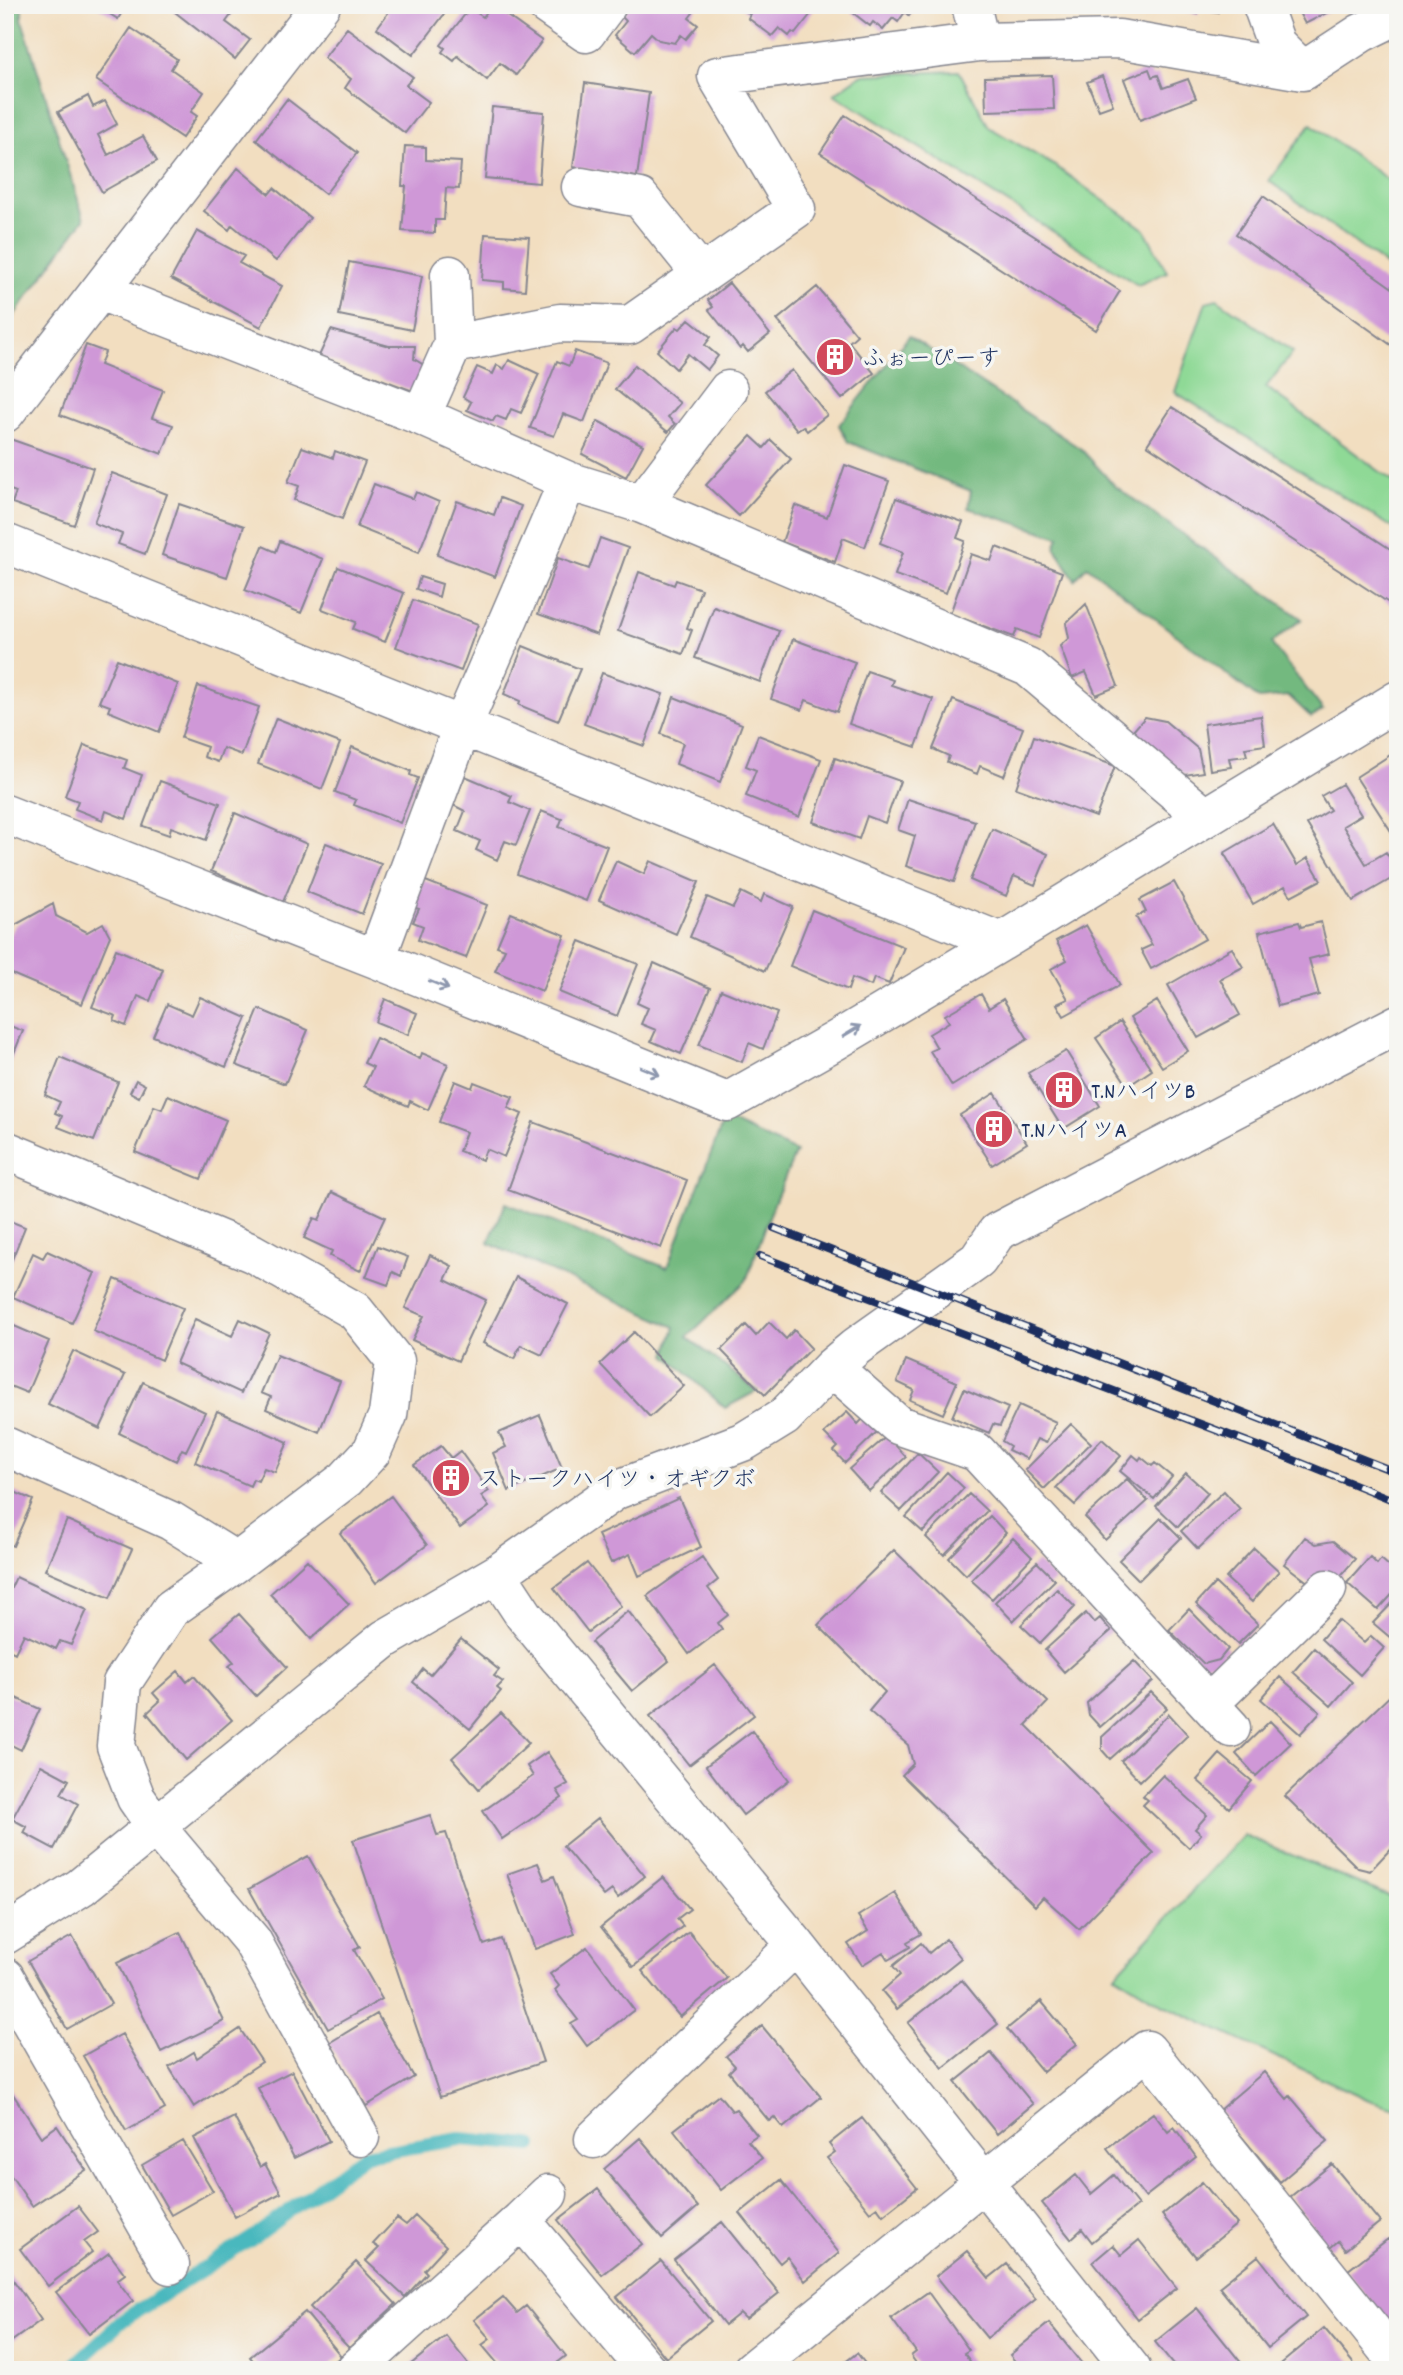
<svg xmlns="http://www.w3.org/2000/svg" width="1403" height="2375" font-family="Dekko,'Klee One',sans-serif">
  <rect width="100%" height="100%" fill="#f6f6f2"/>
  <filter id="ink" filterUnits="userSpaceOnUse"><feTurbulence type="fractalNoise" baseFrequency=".0143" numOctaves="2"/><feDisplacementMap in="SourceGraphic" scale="14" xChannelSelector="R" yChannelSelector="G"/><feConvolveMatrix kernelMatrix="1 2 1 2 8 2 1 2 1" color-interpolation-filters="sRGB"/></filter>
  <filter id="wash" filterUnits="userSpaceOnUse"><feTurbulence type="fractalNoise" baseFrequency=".00686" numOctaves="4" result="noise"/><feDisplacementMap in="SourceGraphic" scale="28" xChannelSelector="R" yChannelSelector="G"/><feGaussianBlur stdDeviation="1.57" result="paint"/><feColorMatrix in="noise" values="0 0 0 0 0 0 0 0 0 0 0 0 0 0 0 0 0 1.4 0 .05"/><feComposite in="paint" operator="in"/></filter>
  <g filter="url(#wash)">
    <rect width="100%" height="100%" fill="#f2dec0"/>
    <path fill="#8fd996" stroke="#55847a" stroke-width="2" d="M959 71 989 127 1055 166 1145 230 1167 272 1138 285 834 94 861 75Z
      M1311 124 1398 187V274L1269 181Z
      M1217 299 1293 352 1266 387 1398 485V531L1175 392 1206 302Z
      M1244 1835 1398 1900V2109L1369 2100 1162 2004 1115 1975Z"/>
    <path fill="#73b97f" stroke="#47746e" stroke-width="2" d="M5 5H22V20L84 219 5 328Z
      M909 336 1081 449 1115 486 1302 619 1271 643 1323 710 1311 717 1289 696 1259 699 1087 566 1075 580 1055 547 1059 537 968 508 971 491 848 442 839 425Z
      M724 1119 796 1152 774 1203 746 1281 687 1337 757 1391 725 1408 666 1355 675 1327 488 1243 506 1203 667 1268Z"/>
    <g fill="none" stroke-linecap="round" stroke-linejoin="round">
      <path stroke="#48b8be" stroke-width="14" d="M69 2370 123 2320 255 2236 365 2155 460 2139 531 2145"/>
    </g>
    <g id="blocks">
      <path fill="#cf98d7" d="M95 5H126L118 19Z
        M166 5H235L237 7 226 22 250 40 235 59Z
        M378 5H445L449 8 413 55 377 28 388 13Z
        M492 5 542 41 516 75 500 63 487 80 458 56 454 61 442 52 445 48 441 45 470 8 483 17Z
        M631 5H699L689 18 698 25 686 39 681 35 675 43 659 40 651 33 635 52 615 35 626 21 622 17Z
        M744 5H818L795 34 792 32 789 36 779 28 772 36 748 18 750 15 742 8Z
        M843 5H917L909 16 905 12 898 22 893 18 883 30 873 22 870 26Z
        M1155 5H1219L1218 12 1199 9 1198 14Z
        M1295 5H1342L1305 24Z
        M131 28 177 59 171 69 204 92 191 112 197 116 182 138 96 80Z
        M347 28 413 77 406 85 429 102 405 133 345 88 351 79 324 58Z
        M1149 69 1152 77 1158 75 1163 88 1188 79 1196 98 1140 120 1124 79Z
        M1052 75 1054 109 986 111 985 77Z
        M1102 76 1113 105 1099 110 1087 82Z
        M585 83 649 93 637 177 573 167Z
        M88 96 93 107 105 101 117 124 98 135 108 155 143 136 157 161 102 192 58 112Z
        M287 99 357 153 325 194 256 140Z
        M492 107 544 112 539 183 485 178Z
        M845 115 1120 291 1096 330 820 153Z
        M405 146 426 147V160L461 162 459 189 446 188 444 220H435V233L402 231 406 186H402Z
        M238 168 269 194 274 188 310 218 276 261 232 225 229 230 204 211Z
        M1263 196 1398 292V350L1236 234Z
        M197 231 244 256 239 263 282 286 261 327 171 279Z
        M485 234 529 237 525 290 504 288V282L482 280Z
        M349 262 422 276 412 330 339 315Z
        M729 283 770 334 748 352 743 346 740 349 709 310 713 307 708 300Z
        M817 287 857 335 849 342 874 373 842 399 777 320Z
        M689 319 711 337 705 345 718 356 707 370 688 354 676 369 657 351 677 327 680 329Z
        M331 330 389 346H415L414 359 427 367 416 392 319 356Z
        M86 345 105 352 100 365 163 390 152 418 173 425 162 454 60 415Z
        M575 351 607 363 584 422 563 414 554 436 530 428 557 361 569 366Z
        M509 360 539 374 521 413 511 409 506 420 496 416 493 421 467 410 471 402 463 397 477 367 493 374 497 365 504 369Z
        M635 365 680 403 668 417 675 424 668 432 615 389Z
        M792 370 827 415 807 431 803 426 797 430 765 391Z
        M1172 407 1398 554V609L1147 445Z
        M598 421 643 445 626 477 582 454Z
        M751 436 764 448 771 440 791 459 739 516 706 485Z
        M10 439 93 468 74 525 12 503 16 492 5 488V449Z
        M302 447 333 458 335 451 365 462 342 519 294 500 299 486 288 482Z
        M845 465 889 481 865 547 843 538 835 562 782 542 795 505 827 517Z
        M112 473 167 494 145 554 118 544 122 534 94 523Z
        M374 484 413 499 416 492 439 502 419 552 357 527Z
        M500 498 521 506 495 577 437 555 457 501 494 515Z
        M896 498 963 522 957 538 965 541 946 593 895 575 903 552 880 543Z
        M179 504 244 526 227 577 162 555Z
        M600 538 628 548 597 635 538 614 558 558 589 569Z
        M280 541 323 559 301 613 245 590 263 546 276 552Z
        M996 547 1062 572 1039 638 1017 629 1014 637 950 614 971 554 991 561Z
        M338 567 404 593 385 642 353 629 356 622 322 609Z
        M639 572 674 585 676 580 701 589 687 628 692 630 683 654 618 631Z
        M420 577 442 584 439 597 416 589Z
        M413 600 478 624 461 671 396 647Z
        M1086 604 1118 686 1096 695 1086 672 1072 678 1060 646 1069 638 1066 623Z
        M714 607 779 631 760 682 695 658Z
        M793 639 855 662 837 712 806 700 802 710 771 699Z
        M523 646 580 669 558 721 519 705 520 701 504 694Z
        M117 659 178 684 159 732 108 711 110 706 99 702Z
        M867 671 893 680 891 685 933 699 916 747 849 724Z
        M602 673 663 694 644 746 584 724Z
        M198 686 259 707 242 755 223 748 218 762 204 757 207 747 181 738Z
        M674 697 742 724 720 782 676 764 683 743 661 734Z
        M953 700 1023 728 1004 776 980 766 977 774 947 762 949 756 933 749Z
        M1261 716 1265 745 1245 748 1247 756 1229 758 1231 767 1210 770 1204 724Z
        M1145 717 1165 721 1198 749 1203 772 1185 775 1133 731Z
        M276 718 340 743 322 789 258 764Z
        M758 735 821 759 799 817 746 796 756 770 746 766Z
        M1034 736 1115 766 1096 817 1016 788Z
        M84 745 127 760 124 768 142 775 126 819 106 811 103 820 75 809 78 801 65 796Z
        M352 747 411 771 410 775 418 778 400 823 354 805 356 800 335 792Z
        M1398 750V842L1356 777Z
        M835 758 900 781 885 823 867 816 859 839 813 822Z
        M465 776 512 796 509 802 530 811 516 845 505 841 497 860 476 850 480 841 457 831 465 811 453 805Z
        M160 781 220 803 206 840 171 827 169 835 143 826Z
        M1342 784 1361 815 1343 826 1366 864 1386 852 1398 872V875L1353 901 1307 824 1330 810 1321 796Z
        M908 799 975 821 954 882 906 866 915 836 898 830Z
        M541 811 562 819 559 827 607 846 586 901 517 874Z
        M235 813 307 844 283 902 211 871Z
        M1273 824 1297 865 1308 858 1321 880 1291 896 1285 886 1253 904 1224 853Z
        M992 829 1048 854 1035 885 1014 876 1006 896 970 880Z
        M326 843 381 864 362 914 307 892Z
        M616 861 644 874 650 861 699 882 676 934 599 900Z
        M423 880 487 905 466 958 418 940 423 926 413 922 419 909 412 907Z
        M1174 882 1205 939 1151 969 1141 950 1152 945 1136 917 1146 912 1140 900Z
        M741 892 761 902 764 894 793 907 765 971 690 937 707 897 733 908Z
        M53 904 56 916 87 932 103 923 110 936 82 1004 5 971V948L15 925Z
        M812 910 904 947 889 984 874 978 871 986 852 978 848 990 790 966Z
        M511 913 565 935 542 991 495 971 505 949 497 946Z
        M1299 922 1301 927 1321 922 1329 954 1309 959 1319 995 1278 1006 1259 932Z
        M1086 925 1120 985 1064 1016 1057 1004 1068 999 1051 969 1067 960 1056 941Z
        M580 941 638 964 617 1016 559 992Z
        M1232 948 1243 967 1220 979 1240 1015 1198 1038 1168 985Z
        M116 949 163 969 150 1001 138 996 126 1026 114 1021 116 1016 92 1007Z
        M654 963 710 988 681 1054 651 1041 656 1030 641 1024 648 1008 637 1003Z
        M721 990 777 1013 763 1049 749 1043 742 1062 699 1045Z
        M981 994 989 1008 1003 999 1028 1039 952 1086 930 1051 937 1048 929 1034 949 1022 945 1015Z
        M200 997 247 1018 226 1067 153 1036 167 1004 192 1015Z
        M385 999 417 1013 408 1035 376 1022Z
        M1157 1001 1188 1051 1162 1067 1130 1018Z
        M259 1009 308 1030 285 1084 236 1065Z
        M1120 1022 1152 1070 1128 1086 1096 1038Z
        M5 1024 23 1031 5 1075Z
        M376 1038 420 1059 422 1053 448 1064 428 1110 410 1101 408 1106 364 1086 373 1067 364 1063Z
        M1066 1051 1100 1106 1063 1129 1028 1073Z
        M60 1057 118 1082 94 1141 58 1127 62 1116 55 1113 60 1102 45 1095Z
        M136 1080 145 1085 139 1097 130 1092Z
        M455 1081 472 1088 474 1082 513 1097 508 1108 522 1114 504 1157 486 1149 482 1160 459 1151 466 1132 439 1122Z
        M995 1093 1027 1143 992 1165 960 1115Z
        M168 1095 226 1120 201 1179 135 1152 154 1106 162 1109Z
        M533 1122 687 1180 661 1248 508 1190Z
        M332 1192 385 1217 360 1271 330 1256 332 1251 304 1238 314 1218 319 1220Z
        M5 1219 25 1227 5 1277Z
        M378 1246 408 1257 401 1276 393 1272 388 1285 366 1277Z
        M47 1251 95 1273 72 1323 13 1297 33 1253 43 1258Z
        M430 1255 452 1266 445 1280 486 1300 458 1361 412 1340 424 1316 405 1308Z
        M516 1277 568 1304 542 1355 521 1345 514 1359 483 1343Z
        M115 1279 183 1308 161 1360 93 1331Z
        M195 1319 232 1336 240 1319 269 1333 241 1393 176 1363Z
        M5 1322 49 1341 27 1393 5 1384Z
        M769 1322 786 1339 794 1330 811 1348 765 1395 721 1350 746 1325 756 1336Z
        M634 1332 684 1386 650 1417 600 1364Z
        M73 1351 125 1375 100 1429 48 1404Z
        M277 1355 340 1381 319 1432 266 1409 271 1397 261 1393Z
        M906 1360 957 1382 943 1414 910 1400 914 1390 897 1382Z
        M143 1382 205 1412 186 1451 182 1449 176 1461 119 1433Z
        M964 1389 1008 1408 1000 1426 993 1424 989 1433 952 1417Z
        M1019 1405 1056 1422 1046 1443 1037 1439 1027 1459 1008 1450 1010 1446 1002 1441Z
        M217 1411 288 1442 275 1472 264 1468 258 1481 253 1479 250 1486 195 1462Z
        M847 1412 858 1424 867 1415 880 1429 845 1463 834 1451 838 1447 824 1433Z
        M540 1415 562 1468 509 1491 493 1453 506 1447 499 1433Z
        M1071 1424 1091 1443 1044 1489 1025 1470Z
        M887 1436 906 1457 869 1491 849 1469Z
        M1102 1439 1121 1456 1075 1505 1056 1488Z
        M441 1446 451 1458 460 1451 489 1491 481 1496 489 1507 460 1528 414 1465Z
        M918 1453 938 1472 901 1511 881 1493Z
        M1133 1455 1139 1460 1141 1457 1152 1466 1155 1463 1172 1477 1154 1499 1120 1471Z
        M947 1472 964 1488 923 1532 906 1517Z
        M1186 1473 1208 1493 1178 1527 1156 1506Z
        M1127 1479 1148 1501 1105 1540 1085 1517Z
        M5 1488 33 1500 13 1546 5 1543Z
        M1224 1491 1240 1509 1198 1549 1181 1531Z
        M969 1494 987 1511 944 1555 926 1537Z
        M391 1496 427 1545 376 1583 340 1533Z
        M679 1498 701 1547 639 1576 630 1554 611 1563 598 1535Z
        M990 1516 1006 1533 966 1575 949 1558Z
        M1161 1518 1181 1538 1139 1580 1119 1560Z
        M67 1520 132 1549 110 1598 45 1570Z
        M1305 1537 1316 1544 1333 1541 1355 1559 1332 1586 1309 1583 1284 1564Z
        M1013 1538 1032 1557 992 1599 971 1580Z
        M1254 1548 1279 1571 1252 1602 1226 1578Z
        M894 1550 1048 1702 1026 1725 1154 1853 1079 1929 1043 1897 1035 1906 902 1775 913 1764 908 1745 869 1711 885 1692 818 1625Z
        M702 1557 718 1580 708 1588 728 1615 718 1623 722 1629 689 1654 647 1596Z
        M1370 1557 1377 1564 1381 1559 1398 1574V1588L1378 1610 1347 1583Z
        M307 1560 349 1604 311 1639 270 1594Z
        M1037 1562 1055 1580 1013 1621 995 1602Z
        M587 1563 621 1606 588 1632 554 1588Z
        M16 1577 87 1610 71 1645 60 1641 56 1649 24 1634 15 1653 5 1648V1601Z
        M1215 1583 1258 1624 1238 1644 1196 1604Z
        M1057 1589 1075 1607 1040 1643 1021 1625Z
        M1398 1597V1632L1392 1639 1373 1623Z
        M1189 1609 1228 1649 1219 1660 1204 1664 1169 1630Z
        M628 1611 669 1661 632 1691 591 1642Z
        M1086 1613 1094 1623 1100 1618 1111 1631 1064 1672 1045 1650Z
        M239 1614 287 1667 256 1696 229 1666 234 1662 212 1637Z
        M1338 1620 1364 1643 1371 1636 1384 1648 1360 1675 1321 1639Z
        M461 1639 499 1670 494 1676 503 1682 497 1688 501 1691 470 1729 413 1682 423 1669 430 1675Z
        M1314 1648 1352 1682 1331 1706 1293 1672Z
        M1134 1661 1153 1681 1100 1727 1089 1715 1087 1703Z
        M715 1665 754 1715 689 1765 650 1716Z
        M178 1671 187 1682 194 1676 232 1720 186 1760 147 1713 160 1701 153 1693Z
        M1280 1677 1320 1712 1300 1734 1261 1699Z
        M1398 1688V1841L1370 1871 1358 1868 1285 1796Z
        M1151 1692 1167 1708 1110 1759 1102 1750V1737Z
        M5 1693 40 1709 21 1750 5 1742Z
        M501 1713 529 1743 479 1789 452 1758Z
        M1169 1714 1188 1735 1140 1781 1121 1761Z
        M1270 1721 1291 1743 1256 1776 1236 1754Z
        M752 1731 789 1780 743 1815 706 1766Z
        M547 1752 568 1784 557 1790 562 1798 502 1839 483 1811 533 1776 527 1766Z
        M1220 1754 1252 1781 1229 1808 1197 1780Z
        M41 1765 69 1780 61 1794 78 1804 54 1849 24 1833 27 1827 12 1819Z
        M1163 1775 1207 1815 1195 1829 1201 1834 1189 1848 1143 1805 1148 1800 1143 1796Z
        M430 1815 437 1835 446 1833 484 1945 501 1939 543 2062 440 2097 353 1840Z
        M598 1818 645 1876 618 1898 612 1890 604 1896 563 1846Z
        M308 1856 360 1947 354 1950 382 1999 328 2029 249 1889Z
        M538 1863 545 1880 554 1876 575 1934 535 1949 507 1874Z
        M663 1877 690 1909 677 1919 683 1926 633 1967 601 1927Z
        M895 1893 921 1934 907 1942 910 1947 888 1960 883 1952 862 1965 848 1944 868 1931 858 1916Z
        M180 1932 224 2021 161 2052 117 1963Z
        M689 1932 727 1978 680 2017 642 1971Z
        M72 1936 111 2004 67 2029 28 1961Z
        M946 1939 961 1958 897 2009 882 1991 900 1975 893 1966 921 1943 929 1953Z
        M587 1947 634 2010 587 2046 571 2024 578 2020 555 1990 559 1986 550 1974Z
        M962 1980 998 2024 943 2068 908 2023Z
        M1041 2001 1077 2044 1043 2072 1007 2029Z
        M377 2014 414 2077 366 2106 329 2043Z
        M762 2026 821 2097 783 2128 774 2117 769 2121 729 2072 735 2066 726 2056Z
        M240 2029 262 2062 194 2107 169 2067 194 2052 197 2058Z
        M122 2034 165 2109 126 2131 83 2056Z
        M991 2053 1033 2104 997 2134 955 2082Z
        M292 2071 329 2141 294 2158 258 2088Z
        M1264 2072 1287 2099 1290 2096 1328 2141 1280 2182 1219 2110Z
        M5 2082 41 2137 57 2126 86 2170 32 2206 5 2167Z
        M719 2095 732 2111 736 2109 757 2135 748 2141 762 2158 721 2190 674 2130Z
        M1153 2113 1168 2132 1174 2127 1196 2157 1145 2197 1107 2148Z
        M234 2117 260 2167 265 2164 281 2193 235 2217 194 2138Z
        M862 2118 917 2188 883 2215 877 2207 870 2212 827 2158 835 2152 829 2144Z
        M640 2138 698 2207 662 2238 604 2169Z
        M183 2141 213 2191 171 2215 142 2165Z
        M1332 2164 1380 2222 1345 2250 1338 2241 1330 2248 1290 2197Z
        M1076 2175 1091 2194 1114 2175 1138 2205 1092 2242 1082 2229 1071 2239 1042 2203Z
        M781 2180 839 2253 805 2281 787 2257 780 2263 740 2213Z
        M1202 2182 1237 2224 1196 2257 1162 2215Z
        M598 2189 642 2244 602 2275 558 2220Z
        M78 2206 98 2232 84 2242 92 2252 48 2286 20 2249Z
        M415 2216 446 2246 424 2270 427 2273 405 2297 366 2261 379 2248 373 2244 397 2218 406 2225Z
        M722 2222 779 2293 746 2319 740 2313 725 2325 674 2260Z
        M1388 2239 1398 2252V2314L1388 2322 1347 2271Z
        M1139 2240 1177 2288 1138 2319 1093 2262 1113 2245 1121 2255Z
        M967 2251 989 2278 1007 2264 1036 2299 987 2338 936 2276Z
        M109 2253 125 2274 117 2280 133 2301 89 2334 56 2292Z
        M1258 2256 1306 2317 1268 2348 1219 2287Z
        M661 2261 711 2321 666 2358 617 2297Z
        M356 2262 396 2304 349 2348 310 2307Z
        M5 2268 41 2320 8 2344 5 2340Z
        M928 2292 969 2350 964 2353 970 2361 958 2370H921L911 2356 916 2352 891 2318Z
        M503 2297 517 2313 526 2306 566 2356 548 2370H533L532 2368 529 2370H503L482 2345 490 2339 474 2320Z
        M1197 2308 1243 2365 1237 2370H1178L1155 2342Z
        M305 2312 341 2356 325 2370H261L250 2357Z
        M1049 2323 1087 2370H1022L1010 2355Z
        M1324 2328 1359 2370H1278L1276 2368Z
        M446 2336 473 2370H414L410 2365Z
        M857 2353 870 2370H835Z"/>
    </g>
  </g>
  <g filter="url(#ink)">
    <use href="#blocks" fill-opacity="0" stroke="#86868f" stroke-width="2"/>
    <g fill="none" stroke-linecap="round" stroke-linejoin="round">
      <g stroke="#86868f" stroke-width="41">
        <path id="minor" d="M546 5 586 33 607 5
          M971 5 980 42 1119 39 1303 71 1361 33 1398 15
          M1262 5 1276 44 1303 71
          M581 187 640 198 702 275
          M450 275 453 344 560 323 630 325 796 209 717 76 980 42
          M100 291 421 416 568 481 642 504 1028 667 1205 817
          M5 413 321 5
          M421 416 453 344
          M642 504 728 390
          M5 543 1001 942 1398 700
          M5 814 376 959 727 1102 835 1041 1001 942
          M376 959 462 727 568 481
          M5 1150 252 1253 355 1311 395 1361 388 1415 372 1451 346 1479 237 1562 171 1609 122 1683 116 1746 136 1798 156 1827 252 1941 360 2137
          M832 1367 898 1425 977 1452 1231 1728
          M5 1446 171 1521 237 1562
          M497 1574 524 1615 796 1945 1132 2370
          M1209 1704 1327 1589
          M5 1935 81 1887 385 1639 497 1574 616 1490 745 1441 784 1417 832 1367 857 1346 978 1260 997 1232 1398 1024
          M5 1977 170 2265
          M594 2139 796 1945
          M521 2220 647 2370
          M355 2370 521 2220 548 2194
          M752 2370 1147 2050 1398 2363"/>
      </g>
      <use href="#minor" stroke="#fff" stroke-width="38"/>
      <g stroke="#1b2f5e" stroke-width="8">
        <path id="rail" d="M774 1228 1398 1473
          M760 1256 1279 1454 1398 1502"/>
      </g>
      <use href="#rail" stroke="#f6f6f2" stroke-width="5" stroke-dasharray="16" stroke-linecap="butt"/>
    </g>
    <defs><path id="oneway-shaft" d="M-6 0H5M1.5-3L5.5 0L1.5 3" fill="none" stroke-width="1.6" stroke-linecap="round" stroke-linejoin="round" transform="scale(1.75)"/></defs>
    <g stroke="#8d97ae">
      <use href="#oneway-shaft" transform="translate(439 985) rotate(22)"/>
      <use href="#oneway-shaft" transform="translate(852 1031) rotate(-31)"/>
      <use href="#oneway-shaft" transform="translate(650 1071) rotate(22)"/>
    </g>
  </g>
  <defs>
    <g id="building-disc" transform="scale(2.0125)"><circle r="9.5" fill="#d1495b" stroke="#f6f6f2"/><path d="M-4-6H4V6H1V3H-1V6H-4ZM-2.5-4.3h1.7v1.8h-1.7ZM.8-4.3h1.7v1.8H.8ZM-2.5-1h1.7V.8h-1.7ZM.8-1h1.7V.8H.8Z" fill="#fff"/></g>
  </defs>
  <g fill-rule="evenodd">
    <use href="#building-disc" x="835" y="357"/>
    <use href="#building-disc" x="1064" y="1090"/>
    <use href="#building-disc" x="994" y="1129"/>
    <use href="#building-disc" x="451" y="1478"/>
  </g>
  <g text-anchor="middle" stroke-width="7" stroke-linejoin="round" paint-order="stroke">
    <g font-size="23" fill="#1b2f5e" stroke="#f6f6f2" text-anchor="start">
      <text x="862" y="365">ふぉーぴーす</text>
      <text x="1091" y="1098">T.NハイツB</text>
      <text x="1021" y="1137">T.NハイツA</text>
      <text x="478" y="1486">ストークハイツ・オギクボ</text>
    </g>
  </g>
  <rect width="1403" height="2375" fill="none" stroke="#f6f6f2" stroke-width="28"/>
</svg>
